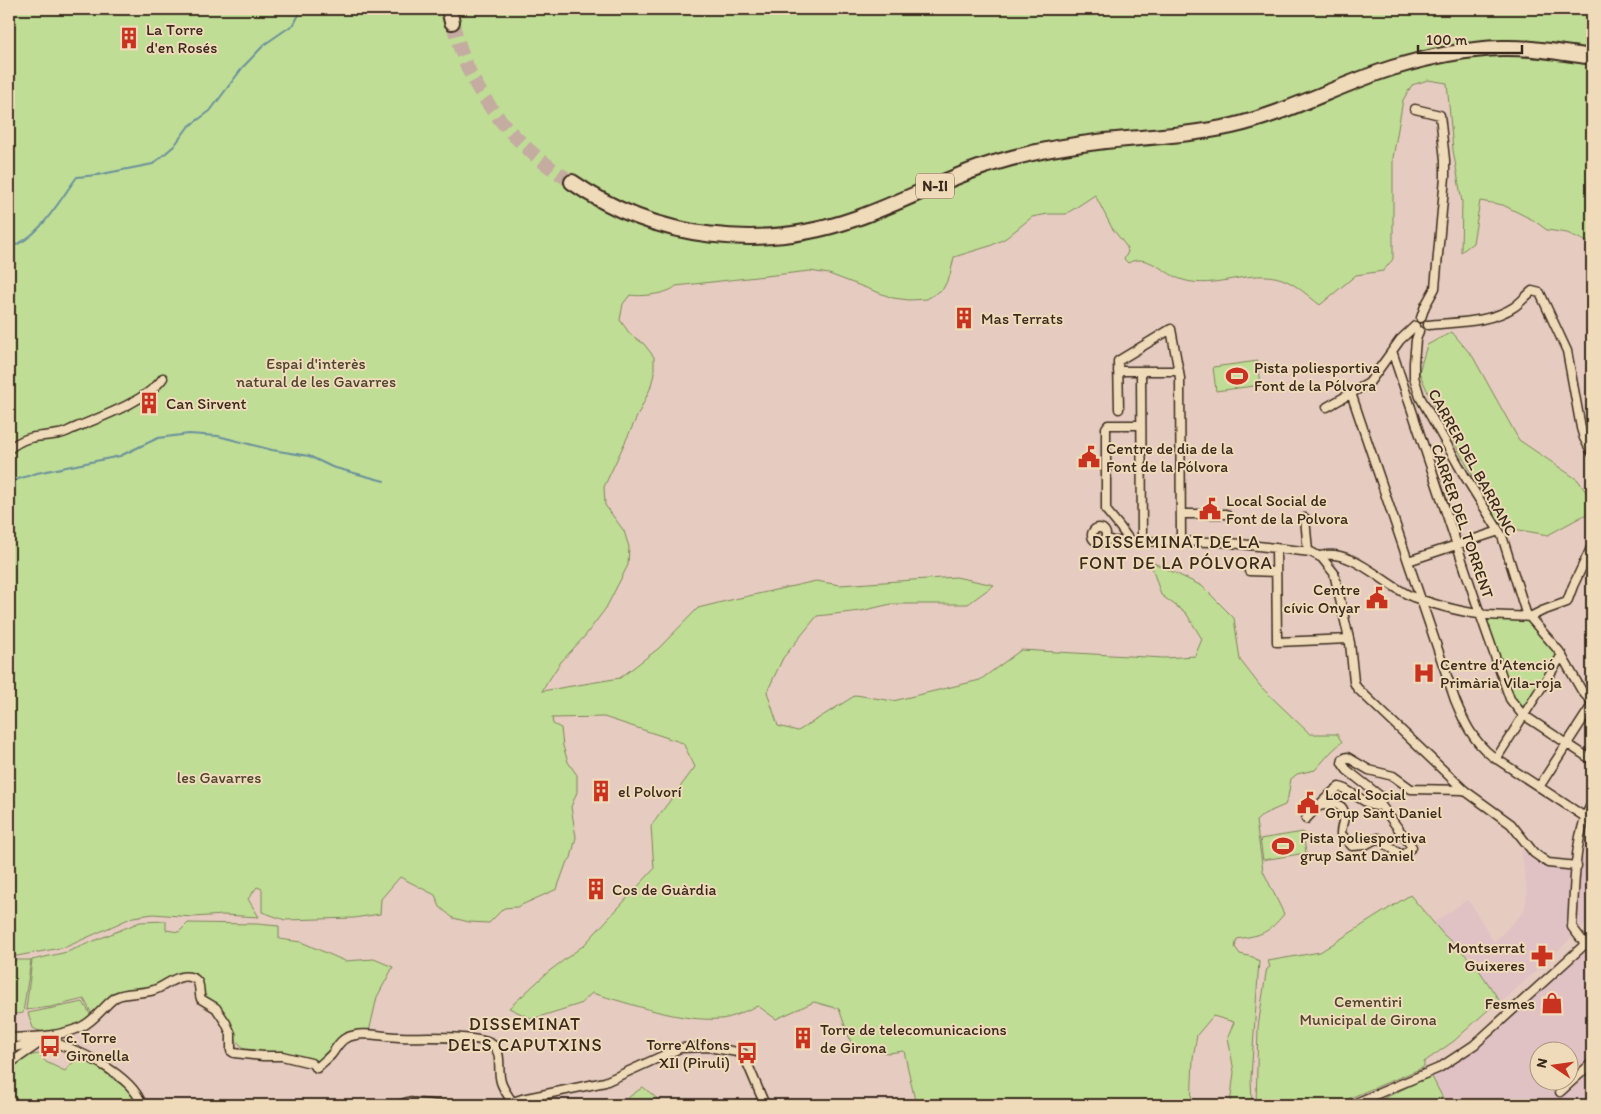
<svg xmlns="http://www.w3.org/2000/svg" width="1601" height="1114" font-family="Itim,sans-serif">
  <rect width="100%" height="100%" fill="#e6ccc0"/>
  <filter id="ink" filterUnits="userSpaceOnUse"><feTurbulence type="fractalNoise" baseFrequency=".02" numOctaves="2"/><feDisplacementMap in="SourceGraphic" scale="10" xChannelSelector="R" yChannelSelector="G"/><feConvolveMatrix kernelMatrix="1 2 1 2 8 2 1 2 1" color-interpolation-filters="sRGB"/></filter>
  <g filter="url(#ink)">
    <path fill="#e0c2c5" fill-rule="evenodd" d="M1521 848 1530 858 1542 866 1570 867 1571 861 1592 856V917L1555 954 1504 1000H1499L1475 964 1443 934 1433 923 1468 899 1494 942 1524 911 1527 893Z
      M1592 944V1105H1459L1446 1104 1431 1075 1458 1062 1479 1047ZM1538 1052H1568V1082H1538Z"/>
    <path fill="#bfdd95" stroke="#7d845a" d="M9 9H1592V244L1567 233 1547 230 1533 220 1503 205 1480 201 1473 243 1461 252 1462 202 1453 150 1447 83 1428 80 1412 85 1403 100 1393 158V259L1383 271 1356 275 1320 305C1308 296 1296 284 1282 279 1250 268 1215 290 1183 280 1165 275 1148 252 1128 263L1124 259 1128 252 1126 246 1112 228 1095 195 1066 214H1048L1032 217 1006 238 990 246 954 257 950 275 943 289 927 299 909 300 893 298 829 274 810 271 676 286C669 294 641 297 630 295L623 304 620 320 630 334 644 344 654 357V374L650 389 604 487 605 505 624 531 629 547 628 565 606 608 585 636 560 663 542 691 620 678 659 648 698 608 726 601 816 581 840 585 956 577 994 585 968 604H891L861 611 817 616 783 658 767 692 778 726 798 731 856 695 893 701 980 680 1021 650 1164 658 1195 656 1202 639 1186 613 1161 595 1150 561 1202 586 1234 618 1240 660 1261 687 1310 734H1337L1342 742 1332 751 1315 770 1297 774 1291 779 1288 797 1285 805 1264 814 1256 821 1263 871 1284 914C1268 934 1261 935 1237 939L1235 947 1240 954 1253 957 1259 961 1251 1077 1252 1105H1230L1234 1072 1228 1037 1234 1022 1213 1016 1197 1035 1193 1058 1191 1105H916L904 1051 888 1053 852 1045 839 1009 814 1002 776 1019 758 1006C746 1010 733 1018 721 1019 680 1022 632 1004 592 993L580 1004 532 1019 509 1008 548 972 584 945 654 869 651 826 695 767 683 743 604 717 552 718 553 724 561 728 563 746 568 762 577 775V792L571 807 576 837 571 858 566 864 557 889 517 907 504 908 489 923 469 922 453 918 440 907 435 895 400 877 381 899 380 914 354 918 285 920 262 912V889L257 887 248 899 259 917 224 915 193 917 153 914 133 917 66 947 17 956H9Z
      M1452 332 1473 357 1519 440 1578 480 1592 501V511L1548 535 1502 527 1436 411 1419 372 1427 345Z
      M1258 361 1261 385 1216 391 1213 367Z
      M1482 615 1528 620 1561 657 1524 715 1516 706Z
      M1303 832 1306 853 1263 860 1260 839Z
      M1410 895 1443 934 1475 964 1499 1000 1454 1041 1424 1062V1067L1420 1069 1333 1105H1256L1258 1027 1266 973 1267 969 1270 967 1268 961 1320 952Z
      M166 921V930L179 932 188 923 257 924 279 926V939L301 942 345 961 374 959 393 967 377 997 369 1032 354 1033 319 1061 247 1052 235 1039 226 1016 204 999 195 977 154 989 114 995 93 1016 84 999 51 1007 26 1010 32 960 67 952 140 922Z
      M9 960H31L23 1013 9 1015Z
      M83 1002 92 1017C76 1026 51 1039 33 1028L28 1013Z
      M39 1054 46 1062 65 1071 76 1059 89 1061 127 1089 134 1099 137 1105H85L78 1100 74 1105H9V1067L25 1056Z
      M1431 1075 1446 1104 1459 1105H1371Z
      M643 1087 665 1105H618Z"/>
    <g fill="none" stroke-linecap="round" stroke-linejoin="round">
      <path stroke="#6b919a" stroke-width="2" d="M9 247C38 241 60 199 77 177L97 175 153 164 174 146 188 127 210 111 243 67 265 44 294 24 302 9
        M9 482 37 473 120 456 158 438 189 434 218 436 272 450 309 456 332 467 384 481"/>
      <path stroke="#c4aca0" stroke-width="14" stroke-dasharray="14 7" stroke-linecap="butt" d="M452 22C458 41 463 59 472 77 494 120 531 157 572 182"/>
      <g stroke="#3b2a1e" stroke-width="11">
        <path id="street" d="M1415 109 1440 115 1445 160V177L1435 288 1425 306 1421 318
          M1428 325C1455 322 1490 323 1514 307 1520 303 1526 296 1532 291L1540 293 1567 351 1581 428 1584 438 1592 453
          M1419 331 1416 340 1414 362V377L1420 397 1464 475 1502 536 1526 613 1559 651 1582 691 1592 702
          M1392 351 1478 608 1510 699 1522 714 1592 760
          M1118 371H1179
          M1141 371 1142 541
          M1351 393 1455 700C1464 722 1473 741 1492 756L1585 817
          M1327 407 1369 383 1400 340 1415 326
          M1119 409 1118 361 1171 329 1180 378 1181 541
          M9 449C28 434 37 438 59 434 66 433 71 429 77 427 101 417 148 400 163 378
          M1181 514H1226
          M1305 518 1308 551
          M1092 535a7 7 0 1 1 14 0a7 7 0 1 1-14 0Z
          M1106 538 1112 541 1222 542 1311 552 1322 558 1334 573 1350 643 1354 682 1357 688 1464 790 1511 824 1534 853 1548 863 1577 866
          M1130 541 1120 527 1106 510V428L1108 425H1141
          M1276 548 1277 642 1349 639
          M1320 556C1352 547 1385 586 1413 597 1436 605 1463 613 1488 615 1502 616 1516 616 1530 617
          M1408 561 1499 531
          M1249 564V571L1276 572
          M1530 617 1542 611 1567 602 1573 586 1592 546
          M1496 759 1562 655
          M1539 787 1592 705
          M1320 806C1330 803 1345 801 1344 817 1343 823 1341 828 1341 834L1352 846 1365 845 1378 838 1402 856 1412 847 1380 804 1381 801 1380 796 1347 770 1342 763 1343 759 1347 757 1369 770 1393 776 1411 789 1464 790
          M1306 819C1317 808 1326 796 1339 787L1343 788 1371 805 1377 806 1380 804
          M1585 944 1572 927C1575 889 1573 836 1592 803
          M9 1038C33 1037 59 1037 81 1027 96 1020 104 1005 116 997 124 992 143 994 154 990 166 986 179 972 193 978 202 982 198 992 201 999L216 1008 226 1023 231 1034V1051L234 1053 263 1056H282L311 1063 317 1068C322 1063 327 1059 331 1055 336 1049 339 1041 346 1038 362 1030 382 1037 399 1037 417 1038 480 1034 493 1045 503 1054 497 1070 501 1082 503 1089 508 1095 512 1102
          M44 1040C74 1047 132 1074 142 1105
          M9 1049 36 1042
          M9 1064 44 1040
          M1560 1092 1592 1063
          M399 1105 408 1102 439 1105
          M504 1105 522 1099 605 1082 680 1048 708 1047 743 1053 765 1105
          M1351 1105 1439 1068 1474 1045 1592 938"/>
      </g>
      <g stroke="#3b2a1e" stroke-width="18">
        <path id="highway" d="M449 9 452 22
          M572 182C655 240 762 252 857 218 906 201 951 175 1001 161 1035 151 1070 145 1105 141 1148 137 1191 135 1232 126 1288 113 1338 85 1392 68 1428 57 1465 49 1502 48 1532 47 1563 53 1592 57"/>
      </g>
      <use href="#street" stroke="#efdbb9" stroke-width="8"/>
      <use href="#highway" stroke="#efdbb9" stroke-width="14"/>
    </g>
  </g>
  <defs>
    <g id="building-bare" transform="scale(1.725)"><path d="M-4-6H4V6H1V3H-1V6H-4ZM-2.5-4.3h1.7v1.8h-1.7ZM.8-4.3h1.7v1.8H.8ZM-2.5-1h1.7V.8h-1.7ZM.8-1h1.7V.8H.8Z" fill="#c8321e" stroke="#efdbb9" stroke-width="2.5" paint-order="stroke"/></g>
    <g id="stadium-bare" transform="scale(1.725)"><path d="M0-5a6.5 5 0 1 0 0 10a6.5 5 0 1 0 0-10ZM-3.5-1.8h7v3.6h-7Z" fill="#c8321e" stroke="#efdbb9" stroke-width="2.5" paint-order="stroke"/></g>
    <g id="civic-bare" transform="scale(1.725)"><path d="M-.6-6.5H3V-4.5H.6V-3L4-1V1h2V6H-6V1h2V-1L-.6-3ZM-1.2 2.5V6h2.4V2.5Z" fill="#c8321e" stroke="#efdbb9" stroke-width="2.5" paint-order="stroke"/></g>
    <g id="hospital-bare" transform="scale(1.725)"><path d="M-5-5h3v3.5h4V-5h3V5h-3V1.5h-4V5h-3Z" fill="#c8321e" stroke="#efdbb9" stroke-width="2.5" paint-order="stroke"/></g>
    <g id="pharmacy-bare" transform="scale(1.725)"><path d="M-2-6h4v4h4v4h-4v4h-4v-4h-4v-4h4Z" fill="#c8321e" stroke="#efdbb9" stroke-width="2.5" paint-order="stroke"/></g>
    <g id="shop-bare" transform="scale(1.725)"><path d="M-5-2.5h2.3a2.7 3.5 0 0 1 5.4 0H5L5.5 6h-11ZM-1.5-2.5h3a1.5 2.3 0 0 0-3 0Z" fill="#c8321e" stroke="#efdbb9" stroke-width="2.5" paint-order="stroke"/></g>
    <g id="bus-bare" transform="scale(1.725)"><path d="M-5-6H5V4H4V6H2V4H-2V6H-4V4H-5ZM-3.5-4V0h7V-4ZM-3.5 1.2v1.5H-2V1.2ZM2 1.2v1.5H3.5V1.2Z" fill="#c8321e" stroke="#efdbb9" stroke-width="2.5" paint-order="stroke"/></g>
  </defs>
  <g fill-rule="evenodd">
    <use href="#building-bare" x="129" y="38"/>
    <use href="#building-bare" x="964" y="318"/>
    <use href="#stadium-bare" x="1237" y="376"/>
    <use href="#building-bare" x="149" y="403"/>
    <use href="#civic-bare" x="1089" y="457"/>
    <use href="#civic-bare" x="1210" y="509"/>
    <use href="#civic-bare" x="1377" y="598"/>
    <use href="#hospital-bare" x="1424" y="673"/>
    <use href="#building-bare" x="601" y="791"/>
    <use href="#civic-bare" x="1308" y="803"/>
    <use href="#stadium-bare" x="1283" y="846"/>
    <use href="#building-bare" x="596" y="889"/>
    <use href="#pharmacy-bare" x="1542" y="956"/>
    <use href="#shop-bare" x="1552" y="1003"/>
    <use href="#building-bare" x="803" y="1038"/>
    <use href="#bus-bare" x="50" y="1046"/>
    <use href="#bus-bare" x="747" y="1053"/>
  </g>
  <g text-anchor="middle" stroke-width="4" stroke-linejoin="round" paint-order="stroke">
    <rect fill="#efdbb9" stroke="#715f4c" stroke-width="1" x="916" y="173.5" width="38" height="25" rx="4"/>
    <g font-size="15" font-weight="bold" fill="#3b2a1e">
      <text x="935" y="191">N-II</text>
    </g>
    <g font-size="16" fill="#3b2a1e" stroke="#efdbb9" text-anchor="start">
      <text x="146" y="35">La Torre<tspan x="146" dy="18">d'en Rosés</tspan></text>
      <text x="981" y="324">Mas Terrats</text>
      <text x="1254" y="373">Pista poliesportiva<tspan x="1254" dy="18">Font de la Pólvora</tspan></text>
      <text x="166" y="409">Can Sirvent</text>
      <text x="1106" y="454">Centre de dia de la<tspan x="1106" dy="18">Font de la Pólvora</tspan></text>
      <text x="1226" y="506">Local Social de<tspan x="1226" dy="18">Font de la Polvora</tspan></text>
      <text x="1360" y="595" text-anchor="end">Centre<tspan x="1360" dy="18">cívic Onyar</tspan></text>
      <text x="1440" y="670">Centre d'Atenció<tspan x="1440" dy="18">Primària Vila-roja</tspan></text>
      <text x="618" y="797">el Polvorí</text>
      <text x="1325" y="800">Local Social<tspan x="1325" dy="18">Grup Sant Daniel</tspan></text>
      <text x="1300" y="843">Pista poliesportiva<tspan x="1300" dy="18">grup Sant Daniel</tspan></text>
      <text x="612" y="895">Cos de Guàrdia</text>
      <text x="1525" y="953" text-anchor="end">Montserrat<tspan x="1525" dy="18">Guixeres</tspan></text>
      <text x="1535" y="1009" text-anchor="end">Fesmes</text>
      <text x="820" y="1035">Torre de telecomunicacions<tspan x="820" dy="18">de Girona</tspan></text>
      <text x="66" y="1043">c. Torre<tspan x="66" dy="18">Gironella</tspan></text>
      <text x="730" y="1050" text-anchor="end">Torre Alfons<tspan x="730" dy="18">XII (Piruli)</tspan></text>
    </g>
    <g font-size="16" fill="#4f4530" stroke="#efdbb9">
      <text x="316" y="369">Espai d'interès<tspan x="316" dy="18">natural de les Gavarres</tspan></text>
      <text x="219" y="783">les Gavarres</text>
      <text x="1368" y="1007">Cementiri<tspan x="1368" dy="18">Municipal de Girona</tspan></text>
    </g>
    <g font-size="16" fill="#3b2a1e" stroke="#efdbb9">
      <text transform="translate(1473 462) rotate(61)" y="6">CARRER DEL BARRANC</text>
      <text transform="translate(1463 521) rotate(71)" y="6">CARRER DEL TORRENT</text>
    </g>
    <g font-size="18" letter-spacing="1" fill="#3b2a1e" stroke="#efdbb9">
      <text x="1176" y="548">DISSEMINAT DE LA<tspan x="1176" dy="21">FONT DE LA PÓLVORA</tspan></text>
      <text x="525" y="1030">DISSEMINAT<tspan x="525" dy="21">DELS CAPUTXINS</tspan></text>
    </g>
  </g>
  <rect width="1601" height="1114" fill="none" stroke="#efdbb9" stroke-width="30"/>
  <rect x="15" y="15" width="1571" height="1084" fill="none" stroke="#3b2a1e" stroke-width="2" filter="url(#ink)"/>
  <g transform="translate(1554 1066) rotate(283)"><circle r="24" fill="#efdbb9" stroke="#a7947b"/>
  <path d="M0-4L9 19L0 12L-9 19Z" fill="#c8321e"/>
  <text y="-8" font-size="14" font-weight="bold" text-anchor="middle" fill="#3b2a1e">N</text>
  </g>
  <path d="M1418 45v8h104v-8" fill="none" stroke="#3b2a1e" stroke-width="2.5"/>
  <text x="1426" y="45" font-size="15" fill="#3b2a1e" stroke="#efdbb9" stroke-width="4" paint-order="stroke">100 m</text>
</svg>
